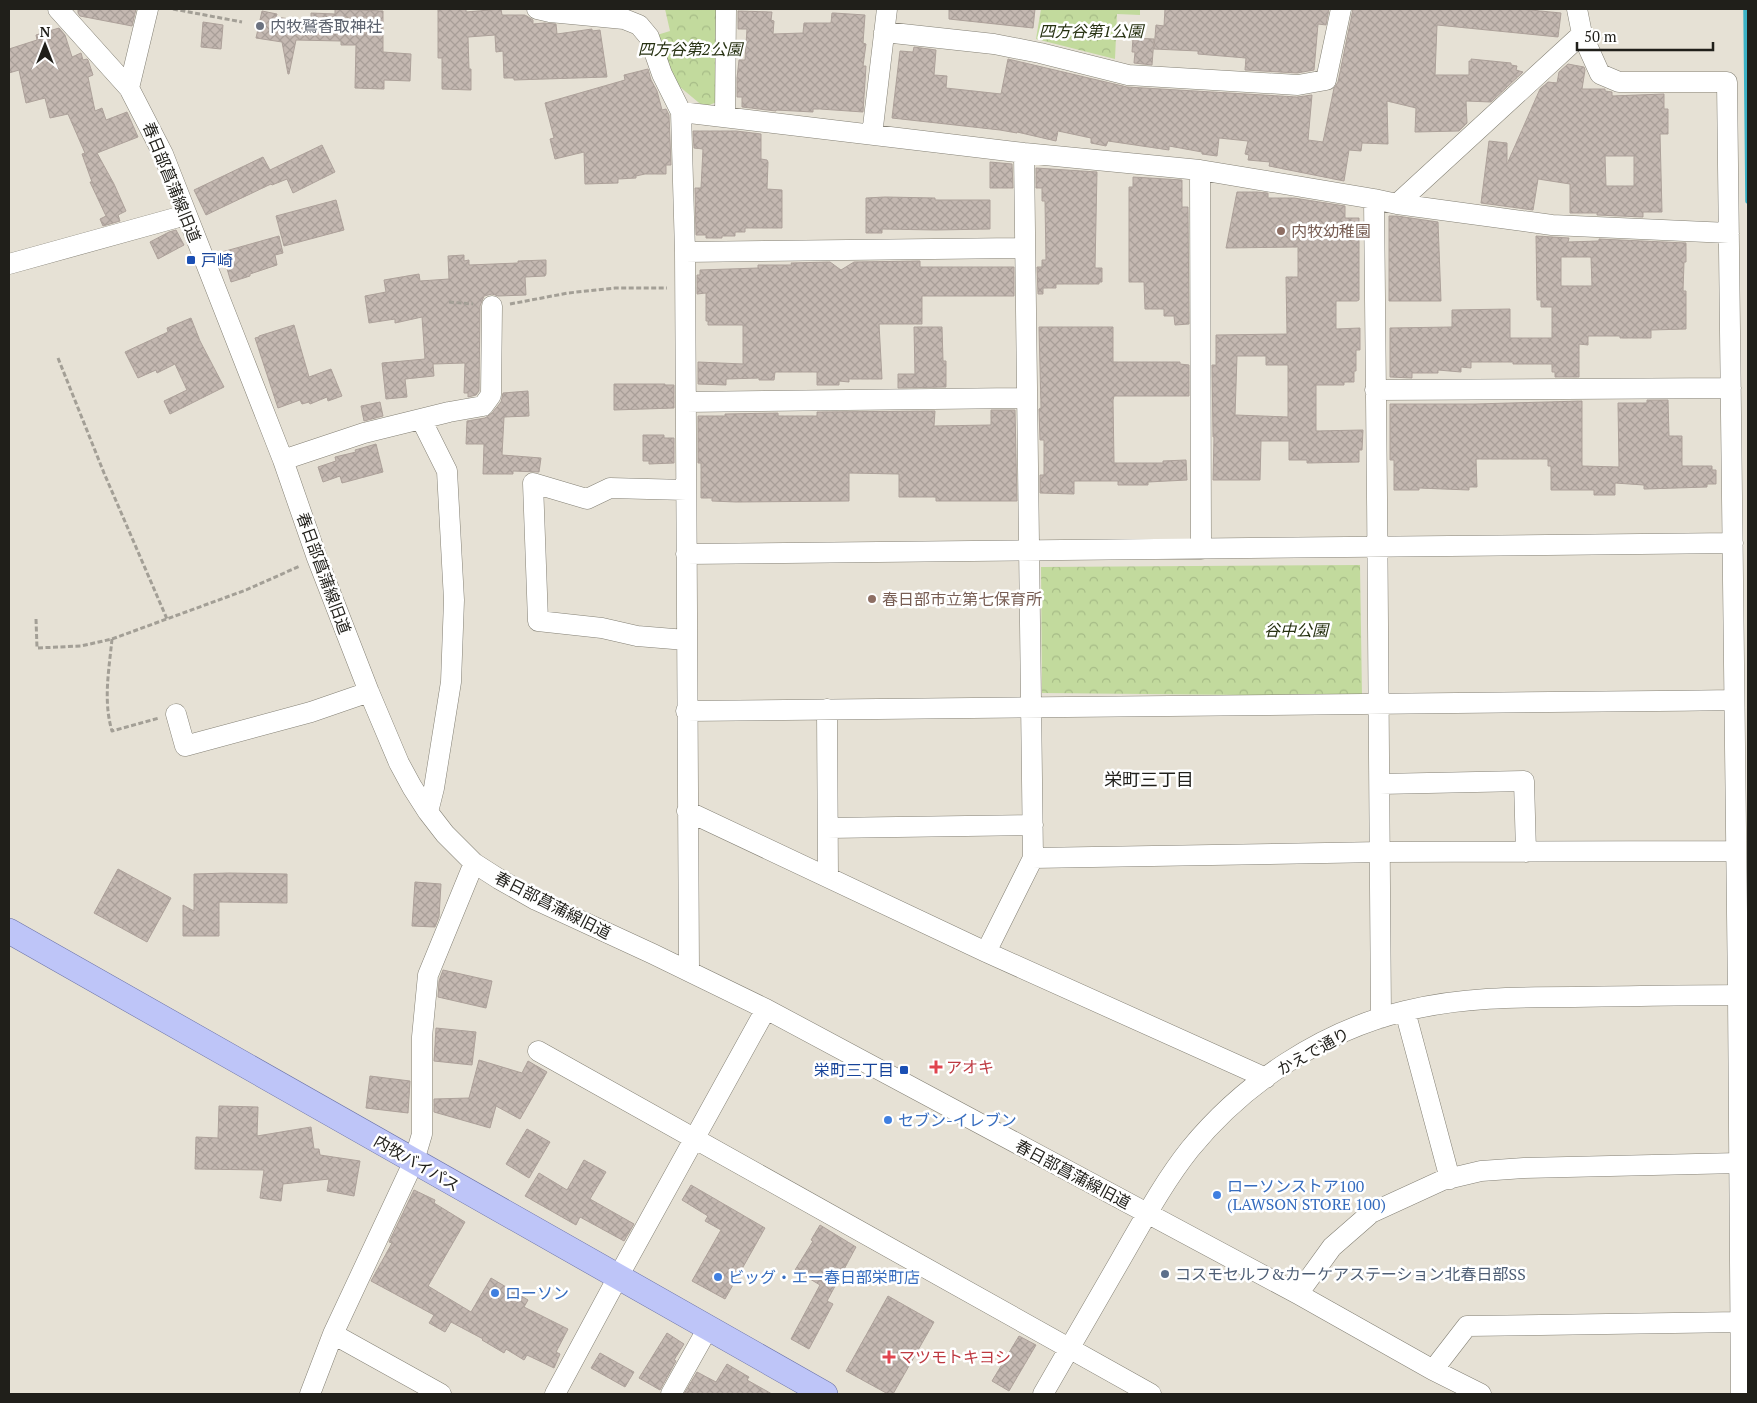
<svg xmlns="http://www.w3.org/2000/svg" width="1757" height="1403" font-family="'PT Serif','Noto Sans JP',serif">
  <defs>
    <pattern id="park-crowns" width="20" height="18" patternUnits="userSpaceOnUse" patternTransform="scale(1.25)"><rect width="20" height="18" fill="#c2da9d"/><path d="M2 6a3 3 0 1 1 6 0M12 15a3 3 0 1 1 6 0" fill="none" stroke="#a6bb87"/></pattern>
    <pattern id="building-cross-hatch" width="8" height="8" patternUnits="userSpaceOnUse" patternTransform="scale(1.25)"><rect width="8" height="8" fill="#c4b8b1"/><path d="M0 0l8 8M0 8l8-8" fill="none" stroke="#a89e98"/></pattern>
  </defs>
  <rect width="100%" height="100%" fill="#e6e1d5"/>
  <path fill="url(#park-crowns)" d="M665 9H717V102L704 107 674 82 657 35 670 31Z
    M1041 9H1140V15L1117 14 1115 59 1036 39Z
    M1360 565 1362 696 1042 693 1041 567Z"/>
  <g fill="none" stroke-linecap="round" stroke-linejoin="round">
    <path stroke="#3bb2c6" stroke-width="5.5" d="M1746 9 1748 201"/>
  </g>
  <path fill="url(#building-cross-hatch)" stroke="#ada19a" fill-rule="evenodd" d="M78 9H136L132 26 80 16 78 13Z
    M335 9 383 11V52L411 54 410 81 384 80V89L355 88 356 45H341V41L296 40 289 74H288L282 42 256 38 262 11 277 14 276 17 311 22V13L335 14Z
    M438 9H466V12L501 9 502 15H525L533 20V24L544 23 556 24 557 34 592 29V31L600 30 607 77 514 80V78H504L503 51 496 52 495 35 468 37 469 69H471V90L442 89V58H438Z
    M949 9H1035L1033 28 949 19Z
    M1165 9H1329L1326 25 1318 24 1314 70 1297 73 1245 70 1246 58 1198 54V51L1154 49 1156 25 1164 26Z
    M1353 9H1520L1561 13 1558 37 1437 25 1435 75H1469V61H1471V59L1511 63V65L1517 66 1516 70 1523 72 1491 102 1466 101 1467 123 1459 131 1415 132 1416 108 1387 101 1388 144 1362 143 1361 151 1349 150 1344 181 1269 166 1270 162 1248 160 1249 155 1245 154 1248 141 1219 138 1217 156 1202 154V152L1169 146V150L1108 141 1106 146 1091 143V138L1058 131 1056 141 1017 132V133L1000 130 892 118 900 51 913 52 914 47 936 50 934 75 947 76 946 88 1001 94 1008 59 1127 87 1297 97 1312 95 1308 140 1323 142 1334 88 1338 82Z
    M738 11 772 12 771 20 774 21 773 34 803 33 804 23H831L832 13H834L865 15 863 43 866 44 863 66H866L863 112 820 109H813V112L776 110V111L742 107V97H737V78L739 60H745L747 29H738Z
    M203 22 223 25 221 49 201 47Z
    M59 28 65 35 72 57 81 53 83 60 87 59 88 60 93 75 88 77 95 111 102 108 106 120 127 112 138 137 97 153 114 184 126 211 118 215 120 221 103 226 100 219 106 216 90 182H92L82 154 85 153 68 114 50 118 45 98 26 103 19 70 9 73V49L37 40 36 35Z
    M1133 38 1154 39 1152 65 1134 63 1135 52H1132Z
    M1568 64 1584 67 1585 70 1582 89H1605V91L1612 92V96L1664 94V109H1668V134H1660L1662 212H1643V217L1597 215V213H1570V184L1538 179 1533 210 1481 203 1489 141 1507 143V164L1540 89 1548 82 1557 83 1559 72ZM1605 156H1634V186H1606Z
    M648 69 651 80 657 91 662 110 666 109 669 115 671 165H666V174H645L636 176V178L618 179V183L585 184 584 152 555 159 550 139 554 138 545 103 625 80 624 75Z
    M693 131H736L761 134V159L767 160 768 162 767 189 782 190V228H745V232H735V236H722V238H706V235H696L695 188H701L703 149 694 148Z
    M322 145 335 172 293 193 287 179 272 185 271 184 206 215 194 190 263 157 270 170Z
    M990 162 1012 164 1013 188H990Z
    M1036 168 1097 172 1095 268H1102V282H1099V284H1056V288H1043V294H1038L1037 267H1042V260H1046L1045 201H1042V188H1036Z
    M1133 177 1182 180V207H1188L1189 324 1175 325 1174 316H1164V309H1145L1144 282H1129V187H1133Z
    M1237 192H1257L1268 193V198H1294L1345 206V218H1359V300L1357 301H1336V329L1360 328V350H1356V371H1354V382H1344V385H1316V431L1363 430 1362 450H1359V462L1307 463V460H1289V441H1261L1260 480H1213L1214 437H1213L1212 365H1216V335L1287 334 1286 277H1298V247L1226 248ZM1237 356H1266V365H1288V417L1235 415Z
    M885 197 935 198V200H990V229L936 230 882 229V233H866V198Z
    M336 200 344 230 284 246 276 216Z
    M1389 216H1397L1438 222 1441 301H1389Z
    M176 230 184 245 158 259 150 242 169 232Z
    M279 236 283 253 275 255 277 265 250 274V276L231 282 222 252Z
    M1536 236 1569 238 1568 242 1599 241V239L1686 243V262H1684L1683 291H1686V329L1651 330V338H1620V336H1588V345L1579 344V377H1555V372H1552V364H1513V362H1471V368L1461 367V372L1438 370V373H1412V378L1390 377V328L1452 327V310L1510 309V338H1552V307H1541V300H1537ZM1561 257H1591L1592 286H1561Z
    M464 255V261L469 260V265L518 263V261L546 260V274L545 276 525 277 526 295 498 296 492 294 484 296 480 306 479 391 476 395 468 397V393H464L465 363 433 364 434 376 405 379 407 397 386 399 382 363 425 359 422 317 395 323V319L369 323 365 296 386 292 384 280 419 274 420 281 449 279 448 256Z
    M920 261V267H1014V296H922V324H879L882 379H849V382L839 381V385H817V372H775L774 380H759V378L726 379V385L698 384V362L743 364V325H708V321H706V293L697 294V275H700V270L758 268V265H792L791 263 830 262 841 270 854 262Z
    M191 318 200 341 224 387 170 414 164 401 187 390 175 364 157 373 156 370 138 378 125 352 168 332 167 328Z
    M294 325 309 377 331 369 342 396 328 401 327 397 310 404 309 402 302 404 300 400 278 408 255 338 259 337V336Z
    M914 327H942L943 361H946V387L898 388V374H915Z
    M1039 327H1113V362H1180V364L1189 365V396H1114L1113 400 1114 463H1163V461L1186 460 1187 480 1148 482V485H1118V481H1074V494L1040 493V475H1044V440H1040L1039 409 1041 408Z
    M614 384H665V385H674V408L614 410Z
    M528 391 529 416 504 417 502 455 541 458 539 472 513 471V474H483L484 444H466L467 421 485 418 492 413 501 402 503 393Z
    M1647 400H1668L1669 436H1682V466H1712V470H1716V484H1707V487L1645 489H1644V485L1615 483V495H1594V490H1551V466H1548V459H1476L1477 487H1469V490L1419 488V490H1394V460H1390V404H1475L1582 401V466L1619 467 1618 403H1647Z
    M380 402 383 416 364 421 361 406Z
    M991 410H1015L1017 501H936V497H899V474L849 473V501L736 502 712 501V498H701V463H698V416H725V414L778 413V416H817V412L935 411 934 426 991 425Z
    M643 435H664V438H674V463L649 464V461H643Z
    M376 444 383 472 342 483 340 476 323 482 318 467 336 461 335 457 356 452 355 450Z
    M118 869 171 898 147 942 94 913Z
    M229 873 287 874V903L219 902V936H183V905L194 911V874Z
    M415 882 441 884 439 917 435 927 412 926Z
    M443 970 492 981 486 1008 438 997 439 981Z
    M436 1028 476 1032 472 1065 434 1061Z
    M479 1060 522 1073 528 1061 547 1072 520 1119 496 1106 490 1128 434 1112V1099L469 1098Z
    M370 1076 410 1081 408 1113 366 1108Z
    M219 1106 258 1107 257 1136 311 1127 314 1149H319L320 1155 360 1161 354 1196 327 1191 329 1179 283 1184 281 1201 260 1198 264 1170 195 1169 196 1137 218 1138Z
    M527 1129 550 1142 529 1178 506 1164Z
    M584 1160 606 1172 590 1199 634 1224 624 1241 580 1217 576 1225 525 1196 539 1173 567 1190Z
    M691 1185 765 1228 725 1299 692 1281 721 1230 705 1221 708 1216 682 1200Z
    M414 1190 435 1200 434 1203 465 1222 428 1286 471 1312 491 1278 528 1300 524 1307 568 1329 556 1352 560 1354 554 1368 527 1355 524 1360 506 1349 504 1353 482 1340 483 1339 451 1322 445 1332 429 1323 434 1315 371 1281 392 1243 389 1242Z
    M820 1225 856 1247 827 1301 833 1304 809 1349 791 1339 820 1285 795 1270 813 1241 811 1240Z
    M888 1296 934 1322 893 1394H888L846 1371Z
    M667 1333 684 1344 674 1360 676 1361 660 1390 639 1378Z
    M1019 1336 1036 1345 1009 1391 992 1381Z
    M600 1353 634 1372 625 1387 591 1368Z
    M727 1364 749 1377 747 1380 772 1394H684L697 1372 716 1382Z"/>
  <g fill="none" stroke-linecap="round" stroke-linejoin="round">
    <g stroke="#848075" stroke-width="21">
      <path id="minor" d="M58 9 129 88 163 154 283 460 317 558 369 692 399 763 412 787 428 812 445 834 474 863 499 879 536 900 653 954 766 1009 1298 1294 1433 1370 1481 1394
        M537 9 550 12 624 19 639 25 649 37 662 74 681 112 685 252 689 971
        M1577 9 1582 34 1600 74 1619 82H1727L1738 995 1741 1394
        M884 32 994 44 1040 53 1128 75 1298 85 1326 80 1341 9
        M129 88 148 9
        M681 112 1024 153 1200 170 1374 199 1397 204 1552 225 1729 233
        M725 116 726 9
        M872 135 887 9
        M1200 170 1201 549
        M1374 199C1376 472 1381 745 1381 1018
        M1397 204 1582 34
        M685 252 1024 248
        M9 264 186 215
        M1375 390 1731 388
        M686 402 1027 398
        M421 419 447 471 454 600 451 682 434 788 428 812
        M283 460 364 433 449 412 483 406 491 395 492 306
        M686 490 610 488 587 499 533 483 538 621 602 628 637 636 686 640
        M686 554 1733 543
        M827 709 828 877
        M686 711C1036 706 1385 705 1734 700
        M176 714 185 746 311 712 369 692
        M1380 784 1524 781 1526 852
        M687 811 986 952 1266 1078
        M828 828 1033 825
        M1033 858 1381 852 1736 851
        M986 952 1033 858 1024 153
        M1405 1011 1450 1179
        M538 1051 1151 1394
        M1298 1294 1332 1247 1371 1213 1443 1180 1481 1171 1524 1168 1739 1163
        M333 1334 441 1394
        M1433 1370 1467 1326 1740 1322
        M310 1394 333 1334 414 1161 422 1134V1037L428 975 474 863
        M555 1394 618 1277 766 1009
        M671 1394 708 1328
        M1043 1394C1069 1349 1095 1304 1121 1259 1143 1221 1163 1183 1190 1149 1244 1083 1322 1031 1405 1011 1461 997 1517 997 1574 997 1632 996 1690 995 1748 995"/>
    </g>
    <g stroke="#6a72a7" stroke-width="26">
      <path id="major" d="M9 931 825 1394"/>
    </g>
    <path stroke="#a39f96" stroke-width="3" stroke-dasharray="5 2.5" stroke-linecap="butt" d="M173 9 242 22
      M449 302 473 304
      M510 304 568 293 615 288H667
      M58 358 104 473 167 619
      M36 619 37 648 81 646 112 639 246 590 300 566
      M112 639C109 670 103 701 112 731L159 718"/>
    <use href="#minor" stroke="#fff" stroke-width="20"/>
    <use href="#major" stroke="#bec5f8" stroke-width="25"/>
  </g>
  <circle fill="#6b7280" stroke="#fff" stroke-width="2" cx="260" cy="26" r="5"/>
  <g fill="#8d6e63" stroke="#fff" stroke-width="2">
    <circle cx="1281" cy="231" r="5"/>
    <circle cx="872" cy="599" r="5"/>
  </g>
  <g fill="#1a4fb4" stroke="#fff" stroke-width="2">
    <rect x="186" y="255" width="10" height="10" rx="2.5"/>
    <rect x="899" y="1065" width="10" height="10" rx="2.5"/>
  </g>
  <g fill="#e0444e" stroke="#fff" stroke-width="2">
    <path d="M933.5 1059.5h5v5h5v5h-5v5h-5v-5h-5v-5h5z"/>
    <path d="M886.5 1349.5h5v5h5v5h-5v5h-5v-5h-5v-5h5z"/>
  </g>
  <g fill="#3f7fe0" stroke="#fff" stroke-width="2">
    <circle cx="888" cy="1120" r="5"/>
    <circle cx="1217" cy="1195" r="5"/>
    <circle cx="718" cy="1277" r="5"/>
    <circle cx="495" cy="1293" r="5"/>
  </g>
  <circle fill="#5c6f8a" stroke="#fff" stroke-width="2" cx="1165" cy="1274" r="5"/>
  <g text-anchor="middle" stroke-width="5" stroke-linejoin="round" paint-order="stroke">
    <g font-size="16" fill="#5b616d" stroke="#fff" text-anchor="start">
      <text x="270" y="32">内牧鷲香取神社</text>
    </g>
    <g font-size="16" font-style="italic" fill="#273212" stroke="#fff">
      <text x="1091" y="37">四方谷第1公園</text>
      <text x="690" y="55">四方谷第2公園</text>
      <text x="1296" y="636">谷中公園</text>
    </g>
    <g font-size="16" fill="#201f1a" stroke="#fff">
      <text transform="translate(172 182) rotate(68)" y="6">春日部菖蒲線旧道</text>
      <text transform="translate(324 573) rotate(70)" y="6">春日部菖蒲線旧道</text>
      <text transform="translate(553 905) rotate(27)" y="6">春日部菖蒲線旧道</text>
      <text transform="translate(1313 1051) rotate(-29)" y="6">かえで通り</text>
      <text transform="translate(417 1163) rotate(30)" y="6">内牧バイパス</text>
      <text transform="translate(1073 1174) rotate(28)" y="6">春日部菖蒲線旧道</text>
    </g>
    <g font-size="16" fill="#785e54" stroke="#fff" text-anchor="start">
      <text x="1291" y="237">内牧幼稚園</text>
      <text x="882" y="605">春日部市立第七保育所</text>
    </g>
    <g font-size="16" fill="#164399" stroke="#fff" text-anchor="start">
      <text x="201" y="266">戸崎</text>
      <text x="894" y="1076" text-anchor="end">栄町三丁目</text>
    </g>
    <g font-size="16" fill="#be3a42" stroke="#fff" text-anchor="start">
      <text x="946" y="1073">アオキ</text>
      <text x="899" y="1363">マツモトキヨシ</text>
    </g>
    <g font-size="16" fill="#366cbe" stroke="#fff" text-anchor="start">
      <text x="898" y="1126">セブン-イレブン</text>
      <text x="1227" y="1192">ローソンストア100<tspan x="1227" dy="18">(LAWSON STORE 100)</tspan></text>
      <text x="728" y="1283">ビッグ・エー春日部栄町店</text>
      <text x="505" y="1299">ローソン</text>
    </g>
    <g font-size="16" fill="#4e5e75" stroke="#fff" text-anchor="start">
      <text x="1175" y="1280">コスモセルフ&amp;カーケアステーション北春日部SS</text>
    </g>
    <g font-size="18" fill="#201f1a" stroke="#fff">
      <text x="1149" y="786">栄町三丁目</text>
    </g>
  </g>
  <rect width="1757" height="1403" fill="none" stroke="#201f1a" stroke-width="20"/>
  <g transform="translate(45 45)" stroke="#ffffff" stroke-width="4" paint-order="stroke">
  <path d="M0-4L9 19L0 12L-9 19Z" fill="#201f1a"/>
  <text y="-8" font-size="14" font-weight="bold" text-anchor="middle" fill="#201f1a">N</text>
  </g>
  <path d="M1577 42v8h136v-8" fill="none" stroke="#201f1a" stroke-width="2.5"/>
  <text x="1584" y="42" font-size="15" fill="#201f1a" stroke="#ffffff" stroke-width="4" paint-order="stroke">50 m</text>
</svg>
